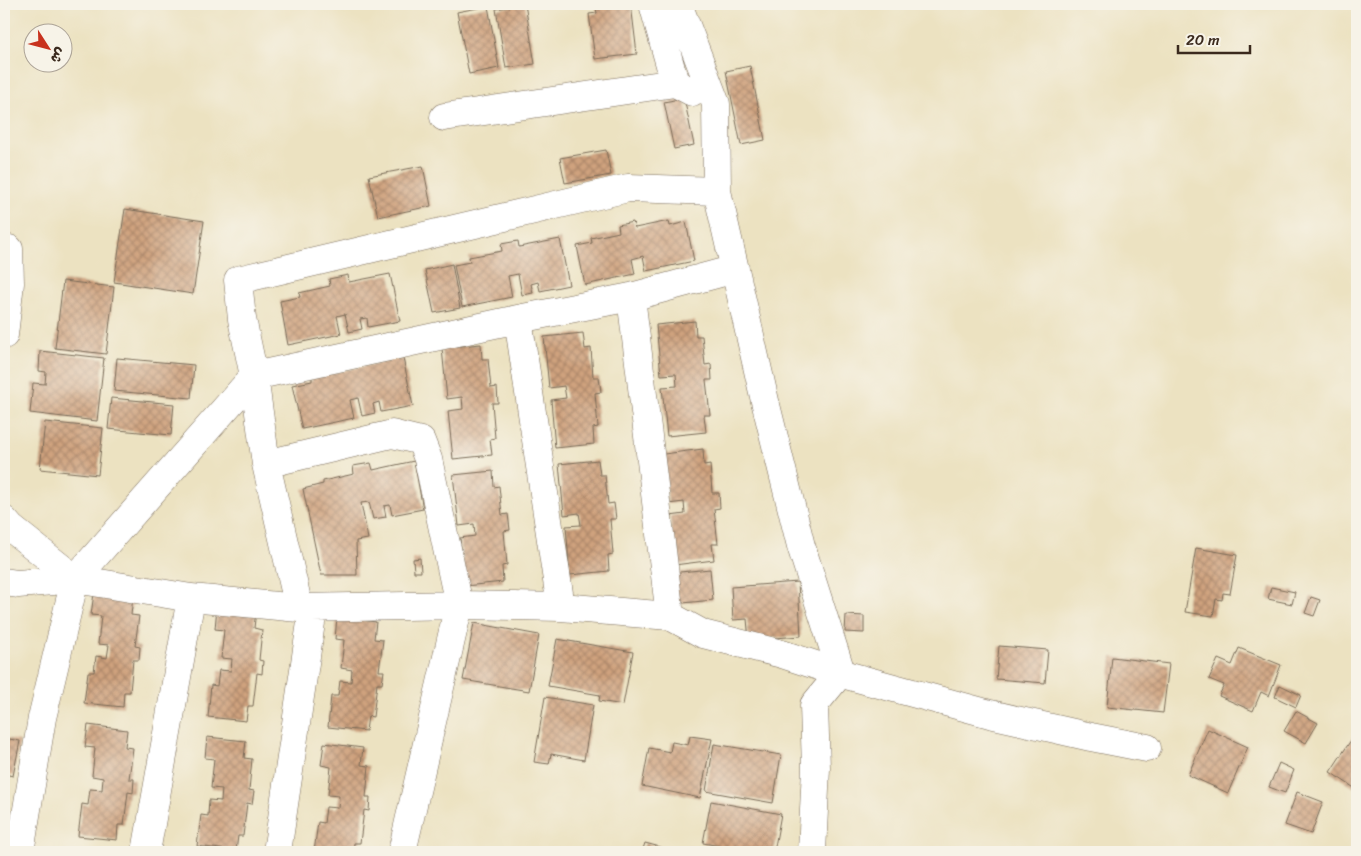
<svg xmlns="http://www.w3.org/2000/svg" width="1361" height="856" font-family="Sriracha,'Playpen Sans Arabic',sans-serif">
  <defs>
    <pattern id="building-cross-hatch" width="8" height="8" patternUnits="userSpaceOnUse" patternTransform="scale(1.25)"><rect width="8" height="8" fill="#cfa27e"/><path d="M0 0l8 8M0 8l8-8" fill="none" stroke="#a98467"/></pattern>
  </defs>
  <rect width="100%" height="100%" fill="#f7f3e8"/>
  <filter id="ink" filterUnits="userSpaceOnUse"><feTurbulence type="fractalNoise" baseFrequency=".02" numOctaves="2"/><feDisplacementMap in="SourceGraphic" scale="10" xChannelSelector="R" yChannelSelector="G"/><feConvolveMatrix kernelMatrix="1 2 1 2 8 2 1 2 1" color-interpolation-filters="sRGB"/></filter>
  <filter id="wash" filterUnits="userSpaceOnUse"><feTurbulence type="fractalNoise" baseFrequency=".0096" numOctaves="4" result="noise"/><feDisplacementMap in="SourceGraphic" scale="20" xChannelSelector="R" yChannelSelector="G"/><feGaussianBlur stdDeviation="1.12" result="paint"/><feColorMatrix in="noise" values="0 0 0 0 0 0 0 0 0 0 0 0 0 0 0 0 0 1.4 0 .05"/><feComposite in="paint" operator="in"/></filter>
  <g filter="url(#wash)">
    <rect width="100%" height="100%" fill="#ece2c1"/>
    <g id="blocks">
      <path fill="url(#building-cross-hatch)" d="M525 4 535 64 506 68 496 9Z
        M595 4H631L637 54 595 59 589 14 597 13Z
        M488 6 499 68 469 74 457 12Z
        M750 66 765 140 741 145 726 71Z
        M684 98 694 145 674 149 664 102Z
        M606 150 611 175 565 183 560 158Z
        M423 166 431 206 378 217 369 176Z
        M125 209 204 221 193 294 114 282Z
        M669 221 670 226 686 222 694 261 646 271 643 256 632 259 635 274 585 285 577 246 592 243 591 238 619 232 618 225 633 222 635 228Z
        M560 239 569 285 540 291 538 282 531 284 533 293 522 295 518 274 508 276 512 297 462 307 454 265 470 262 469 257 502 251 501 244 518 241 519 247Z
        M452 264 460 308 434 313 425 270Z
        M390 274 400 321 368 327 367 318 360 319 362 329 349 332 345 314 337 316 341 334 288 345 280 301 300 297 299 293 330 286 329 279 348 275 349 282Z
        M63 281 114 287 106 354 55 348Z
        M695 321 696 336H702L705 365 711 364 712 380H706L710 415H704L706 432 667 436 662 387 677 386 676 374 661 375 656 325Z
        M583 333 585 349 591 348 593 377H599L601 392 595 393 598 427 593 428 594 444 555 448 551 400 566 398 564 386 549 388 544 337Z
        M481 344 482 359H488L491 388 497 387 498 403H492L495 438 490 439 492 455 453 459 448 411 463 409 462 397 447 399 442 348Z
        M40 351 104 358 97 421 30 413 33 383 45 384 46 372 39 371Z
        M117 358 194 365 191 398 114 391Z
        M403 358 413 406 381 412 379 402 373 404 375 413 362 416 358 398 350 400 354 418 302 429 292 385 312 381V377Z
        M111 398 174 404 171 435 108 429Z
        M45 422 103 428 98 475 40 469Z
        M703 449 704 465 710 464 712 493H719L720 508 714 509 718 544H712L714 560 674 565 670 516 685 514 684 502 668 504 664 454Z
        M598 460 600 475H605L608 504 614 503 616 519H610L613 554 608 555 609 571 570 575 566 526 581 525 579 513 564 515 559 464Z
        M414 461 423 509 392 515 390 505 384 506 386 517 373 519 369 502 361 503 368 539 356 541 357 575H321L303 489 323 484V481L354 474 353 466 371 463 373 470Z
        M493 471 494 487 499 486 502 515 508 514 510 530 504 531 507 565 502 566 503 582 465 586 460 538 475 536 474 524 459 526 453 475Z
        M1196 548 1237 555 1230 594 1223 593 1222 600 1216 599 1213 616 1185 612Z
        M420 558 421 572H414L413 559Z
        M710 569 713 600 673 604 670 573Z
        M798 582 801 636 749 640 747 619 733 620 731 587Z
        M1271 587 1295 592 1292 604 1268 599Z
        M94 593 133 597 131 615 139 616 135 646 140 647 139 660H133L130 692H124L123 707 84 703 88 672H94L96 656 107 658 109 645 98 644 101 616 91 615Z
        M1311 597 1320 600 1314 616 1305 613Z
        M217 607 256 611 254 628 262 630 259 660 263 661 262 674 257 673 253 706H248L246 721 208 717 211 685 217 686 219 670 231 671 232 659 221 658 224 630 215 629Z
        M846 615 864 616V633L845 632Z
        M337 617 376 622 374 639 383 640 379 671H384L382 684H377L373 717 368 716 366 731 328 727 331 696H338L340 681 351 682 352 670 341 668 344 640 335 639Z
        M474 623 539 635 529 691 463 680Z
        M557 639 633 652 623 705 599 701 600 695 548 686Z
        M999 646 1048 650 1045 683 996 679Z
        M1239 648 1281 665 1269 696 1261 692 1253 711 1219 696 1224 685 1209 679 1218 659 1232 665Z
        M1112 657 1169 664 1163 713 1107 707Z
        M1280 685 1301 695 1296 707 1275 697Z
        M545 697 593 705 584 760 551 754 549 764 534 762Z
        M1296 711 1318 723 1306 743 1284 731Z
        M88 725 127 730 125 747 133 748 129 779H134L133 793 128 792 124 825H118L117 840 78 836 82 804 88 805 90 789 102 790 103 778 92 776 95 748 85 747Z
        M1208 729 1248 747 1228 793 1188 775Z
        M1357 731V787L1356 789 1330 772Z
        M690 736 712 739 700 798 642 786 649 748 670 752 672 742 688 745Z
        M207 737 246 741 244 758 252 759 249 790 254 791 252 804 247 803 243 836H238L236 851 197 846 201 815 208 816 209 800 221 801 222 789 211 788 214 759 205 758Z
        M4 738 20 741 13 776 4 774Z
        M324 743 363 748 361 765 369 766 366 797H370L369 811 364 810 360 843H354L353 852H314L318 822 324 823 326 807 338 808 339 796 328 795 331 767 321 765Z
        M714 744 781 755 773 803 706 791Z
        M1279 763 1294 770 1285 793 1269 787Z
        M1297 792 1323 802 1311 834 1285 825Z
        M711 801 781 814 774 852H753L703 843Z
        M645 843 679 852H642Z"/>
    </g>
  </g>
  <g filter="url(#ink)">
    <use href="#blocks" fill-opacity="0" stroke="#796a57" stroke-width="1"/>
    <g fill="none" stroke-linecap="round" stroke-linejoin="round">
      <g stroke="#796a57" stroke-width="29">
        <path id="minor" d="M653 4 675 83 692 92
          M678 4 716 104 717 191 765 401 801 546 841 672
          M444 117 675 83
          M4 249H9L10 283 4 335
          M631 297 670 616
          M518 319 561 607
          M266 464 392 434 421 441 428 459 459 605 402 852
          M4 520 11 528 75 579
          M4 582 18 584 75 579 191 598 299 608 459 605 561 607 670 616 703 634 782 654 846 675 990 714 1091 737 1147 748
          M299 608 266 464 254 376 242 319 238 280 628 188 717 191
          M20 852 42 718 75 579 254 376 518 319 631 297 735 269
          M146 852 191 598
          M277 852 313 609
          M812 852 816 768 814 705 841 672"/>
      </g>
      <use href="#minor" stroke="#fff" stroke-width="28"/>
    </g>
  </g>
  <rect width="1361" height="856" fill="none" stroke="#f7f3e8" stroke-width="20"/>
  <g transform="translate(48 48) rotate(126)"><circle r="24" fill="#f7f3e8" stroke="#aca397"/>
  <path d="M0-4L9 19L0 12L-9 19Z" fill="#c8321e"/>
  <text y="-8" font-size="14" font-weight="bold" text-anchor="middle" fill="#3b2a1e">ش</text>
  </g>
  <path d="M1178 45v8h72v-8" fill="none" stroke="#3b2a1e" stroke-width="2.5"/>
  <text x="1186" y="45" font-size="15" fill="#3b2a1e" stroke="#f7f3e8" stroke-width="4" paint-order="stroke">20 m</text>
</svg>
